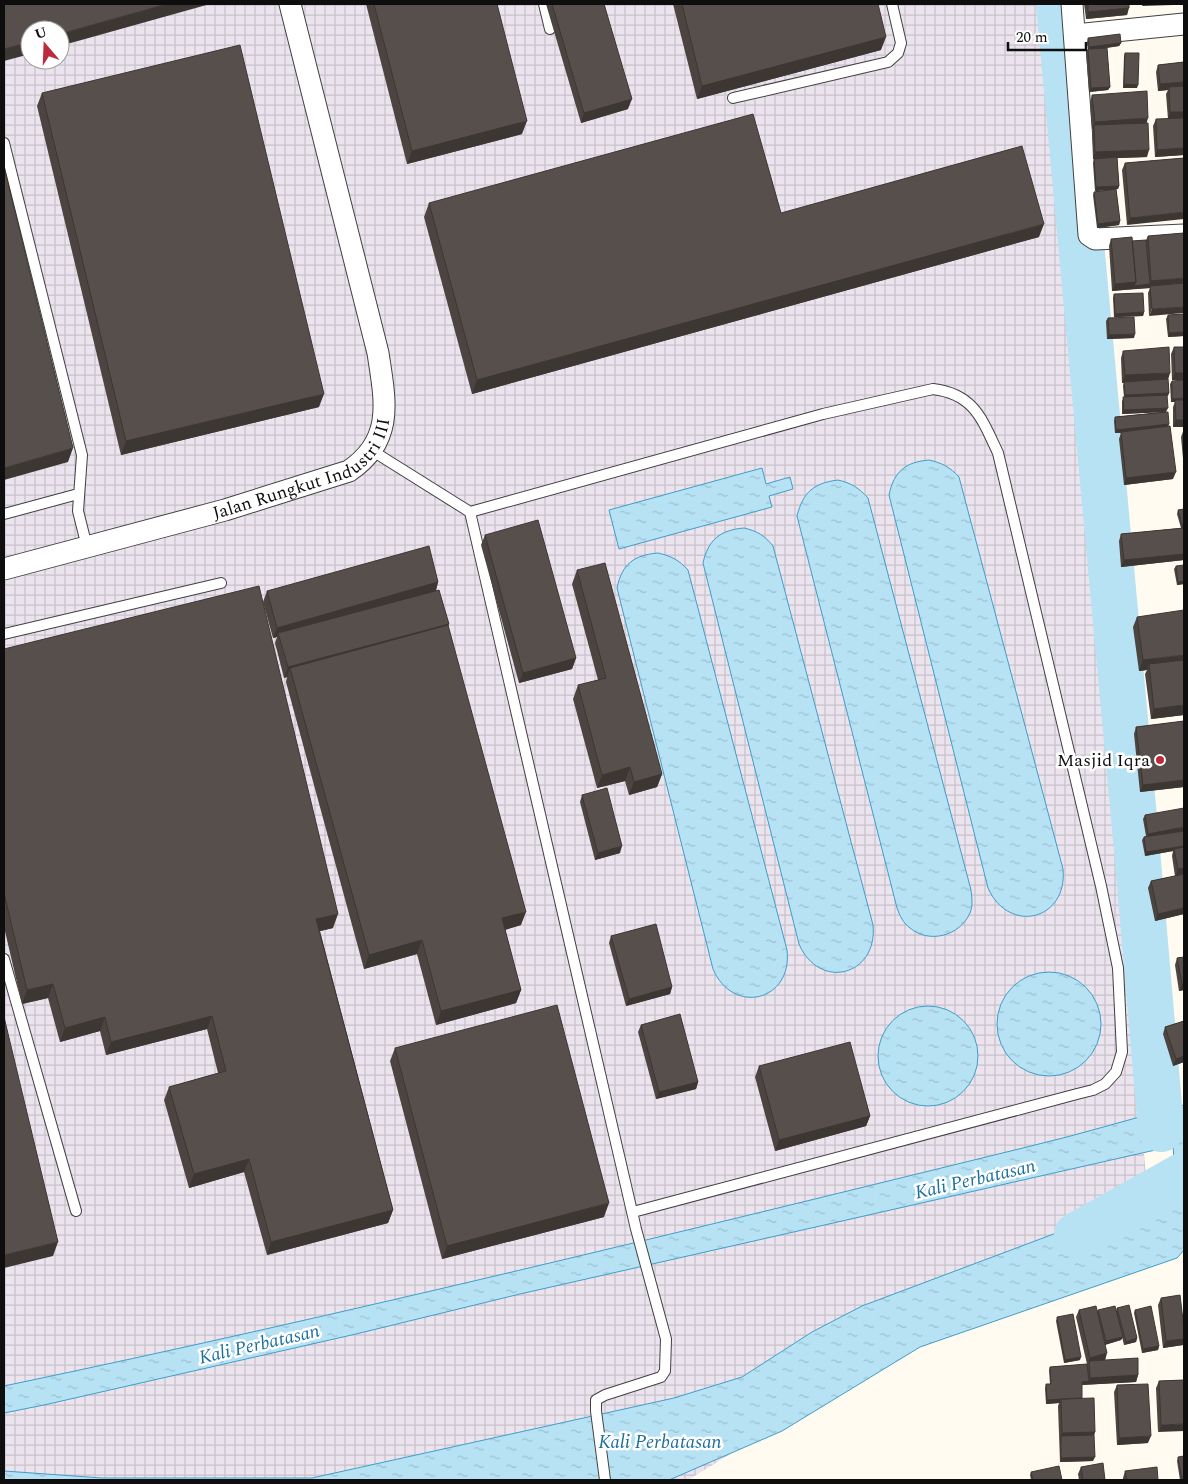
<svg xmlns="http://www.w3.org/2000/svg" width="1188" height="1484" font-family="Spectral,serif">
  <defs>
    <pattern id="industrial-grid" width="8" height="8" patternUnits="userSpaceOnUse" patternTransform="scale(1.25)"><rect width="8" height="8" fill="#ebe3ed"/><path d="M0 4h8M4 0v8" fill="none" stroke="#c8c2ca"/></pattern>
    <pattern id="water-ripples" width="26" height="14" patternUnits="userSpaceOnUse" patternTransform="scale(1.25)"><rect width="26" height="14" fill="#b6e2f4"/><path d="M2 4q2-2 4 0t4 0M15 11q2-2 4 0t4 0" fill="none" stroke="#9bc1d0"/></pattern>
  </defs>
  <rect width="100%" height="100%" fill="#fffbf0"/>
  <path fill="url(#industrial-grid)" fill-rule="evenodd" d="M4 4H1043L1148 1199 688 1480H4ZM30 30H60V60H30Z"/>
  <path fill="url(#water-ripples)" stroke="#3f9ec9" d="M929 460C942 463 950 467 959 477L1063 869C1068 920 1009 935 988 888L889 495C894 471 906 462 929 460Z
    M762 468 766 484 790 477 793 489 769 496 772 507 619 549 609 510Z
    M838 480C851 483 859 488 868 498L971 890C972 898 973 906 970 913 960 936 929 944 910 928 903 923 900 916 897 908L797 516C803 492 814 483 838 480Z
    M744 528C757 531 764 535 773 546L873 925C878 976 819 991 799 944L703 563C708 540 720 530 744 528Z
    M658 553C671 556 679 560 688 570L787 950C793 1001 733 1016 713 969L617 588C622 564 634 555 658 553Z
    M997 1024a52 52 0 1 1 104 0a52 52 0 1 1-104 0Z
    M878 1056a50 50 0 1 1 100 0a50 50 0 1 1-100 0Z
    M1184 1105V1250L1177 1258 920 1347 782 1431 669 1480H4V1471L102 1478H312L674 1398 742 1377 812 1332 862 1306 1176 1188 1173 1146 520 1294 356 1334 44 1405 4 1413V1386C348 1314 689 1230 1031 1146 1082 1134 1133 1118 1184 1105Z"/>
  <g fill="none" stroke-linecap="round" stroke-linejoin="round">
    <path stroke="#b6e2f4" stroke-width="46" d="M1059 4 1137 850 1161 1129
      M1077 1235 1184 1175"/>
    <g stroke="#414141" stroke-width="12">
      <path id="service" d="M544 4 550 29
        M733 98 888 62 898 53 901 43 892 4
        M4 143 82 455 78 511 87 547
        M371 450 470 512 636 1229 666 1339 665 1371 661 1377 605 1395 596 1400V1411L605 1480
        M470 512 823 414 933 389C974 394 982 419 998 453L1101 886 1118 968 1122 1052 1116 1072 1105 1084 1093 1090 1077 1094 633 1212
        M4 514 78 494
        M4 634 221 583
        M4 959 76 1211"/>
    </g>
    <g stroke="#414141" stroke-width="23">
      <g id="minor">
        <path d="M1072 4 1089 235 1095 239 1184 235"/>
        <path d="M1075 35 1184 24"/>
        <path id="s1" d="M4 569 225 510 349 471C395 440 385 400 378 353L290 4"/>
      </g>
    </g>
    <use href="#service" stroke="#fff" stroke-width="10"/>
    <use href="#minor" stroke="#fff" stroke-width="21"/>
  </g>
  <path fill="#4b4440" d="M366 4H497L522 134 407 164Z
    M546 4H604L628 109 581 123Z
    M673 4H878L881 50 697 99Z
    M1084 4H1129L1127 15 1086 19Z
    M1088 38 1121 43 1119 46 1107 48 1110 87 1108 90 1089 92 1086 53 1088 49 1087 42Z
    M1125 53 1137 88H1123L1124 56Z
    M1184 62V155L1155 157 1153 126 1156 119H1168L1166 94 1168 90 1158 91 1156 72 1158 65Z
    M42 93 319 407 121 455 37 106Z
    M1092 95 1146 123 1147 157 1117 158 1119 186 1118 189H1116L1120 221 1119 225 1097 228 1093 195 1094 192 1109 190 1095 191 1093 163 1094 159H1097H1093L1092 132 1093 129H1092L1090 102Z
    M1184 158 1127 225 1122 170 1125 163Z
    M429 203 781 213 1039 237 472 394 424 217Z
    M1184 233 1149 316 1148 293 1150 288 1112 291 1109 246 1111 239 1132 241 1146 240 1148 236Z
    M1114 294 1144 312 1143 316 1114 317 1113 298Z
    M1184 314V336L1168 337 1166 319 1168 315Z
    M1108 318 1134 338 1107 339 1106 321Z
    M1174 347 1184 380H1172L1171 354Z
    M1123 351 1168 379 1169 393 1167 396 1166 412 1173 479 1124 485 1119 439 1121 433H1115L1114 421 1115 417 1162 412 1122 414V401L1124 397 1123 386 1124 382 1122 383 1121 358Z
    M1172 381 1184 427H1173V407L1175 402H1171L1170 384Z
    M1184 429V469L1181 437Z
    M1184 509V560L1121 567 1119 541 1121 534 1181 528 1177 514 1178 510Z
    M485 535 576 658 572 669 519 683 481 545Z
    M1176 566 1184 584 1177 585 1174 569Z
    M577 570 662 774 657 787 629 795 625 781 597 788 573 699 578 685 598 680 572 584Z
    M438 582 436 591 448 626 521 925 505 930 521 990 516 1003 436 1025 417 954 364 969 286 682 287 677 284 678 275 643 277 637 273 638 263 602 267 591Z
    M1137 617 1184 715 1151 719 1145 674 1147 670 1139 671 1133 627Z
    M4 649 333 928 320 931 393 1210 388 1223 267 1255 244 1172 189 1188 164 1100 169 1087 218 1073 207 1029 106 1055 100 1031 60 1042 48 998 22 1004 4 927Z
    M1184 721V787L1140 792 1134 734 1136 727Z
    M582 795 620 853 595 860 580 802Z
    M1145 815 1184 831V914L1155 921 1148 888 1151 881 1175 876 1172 856 1173 851 1145 856 1142 840 1144 837 1146 836 1143 819Z
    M611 936 672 987 670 994 626 1006 609 943Z
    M1184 957V990L1179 991 1175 965 1177 958Z
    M1184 1021V1062L1173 1066 1163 1034 1165 1027Z
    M641 1025 698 1082 696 1089 656 1099 638 1032Z
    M395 1048 604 1217 442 1259 390 1061Z
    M759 1066 870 1116 866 1126 775 1151 755 1077Z
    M1161 1298 1184 1329V1342L1183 1345 1163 1348 1158 1305Z
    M1117 1308 1137 1338 1136 1342 1124 1345 1122 1337 1121 1340 1105 1345V1360L1138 1375 1136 1382 1082 1385V1398L1095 1432 1094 1435 1093 1461 1060 1462 1058 1406 1059 1403 1046 1404 1045 1388 1046 1384H1050L1049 1370 1050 1367 1087 1364 1076 1317 1079 1310 1097 1312 1098 1310 1116 1311Z
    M1135 1310 1159 1346 1158 1350 1142 1353 1134 1313Z
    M1057 1317 1080 1360 1064 1363 1056 1321Z
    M1184 1380 1158 1432 1156 1388 1159 1381Z
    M1117 1385 1148 1443 1117 1445 1114 1392Z
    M1178 1457 1184 1480H1180L1177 1461Z
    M1081 1467 1105 1480H1079L1078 1474Z
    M1125 1471 1158 1480H1123V1478Z
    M1031 1472 1062 1480H1031L1030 1475Z"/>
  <path fill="#3d3734" d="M167 4H210L60 46V34Z
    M1143 4H1174L1173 5 1142 6Z
    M1129 8 1127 15 1086 19 1088 12Z
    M886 37 881 50 697 99 702 86Z
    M30 42V54L4 61V49Z
    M1121 43 1119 46 1088 50 1089 47Z
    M1184 82V89L1169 87 1168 90 1158 91 1160 84Z
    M1124 84 1138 85 1137 88H1123Z
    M1110 87 1108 90 1089 92 1091 88Z
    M632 99 628 109 581 123 584 113Z
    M1170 112H1184V118L1168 119Z
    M1148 118 1146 125H1094L1093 129H1092L1095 122Z
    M527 121 522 134 407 164 412 151Z
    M1184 148V155L1155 157 1157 150Z
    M1149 150 1147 157 1093 159 1095 152Z
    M1119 186 1118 189 1095 191 1096 187Z
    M1184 212V219L1127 225 1130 218Z
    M1120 221 1119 225 1097 228 1098 224Z
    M1044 224 1039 237 472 394 477 380Z
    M1184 278V285L1150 286V288L1133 289 1134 286 1150 284 1151 281Z
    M1136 282 1133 289 1112 291 1115 284Z
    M1184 307V313L1149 316 1152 309Z
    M1144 312 1143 316 1114 317 1115 314Z
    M1184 332V336L1168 337 1169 333Z
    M1135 334 1134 338 1107 339 1109 335Z
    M1170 373 1168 380 1122 383 1125 375Z
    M1175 373H1184V380H1172Z
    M1169 393 1168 396 1124 399 1125 395Z
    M324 394 319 407 121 455 126 441Z
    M1184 398V402L1175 400V402H1171L1172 399Z
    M1168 408 1166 412 1122 414 1124 410Z
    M1176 420H1184V427H1173Z
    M1169 424 1168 428 1115 433 1116 430Z
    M73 448 68 462 4 480V468Z
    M1176 472 1173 479 1124 485 1126 478Z
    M1184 554V560L1121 567 1124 560Z
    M1184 581V584L1177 585 1178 582Z
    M438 582 435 593 278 633 277 637 273 638 277 628Z
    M449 624 445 634 290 668 287 677 284 678 288 667Z
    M1184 655V665L1149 664 1147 670 1139 671 1143 660Z
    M576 658 572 669 519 683 523 673Z
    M1184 705V715L1151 719 1154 709Z
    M630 767 625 781 597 788 602 775Z
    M662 774 657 787 629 795 634 782Z
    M1184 780V787L1140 792 1143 785Z
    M1184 827V831L1147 837 1148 834Z
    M622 846 620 853 595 860 598 853Z
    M1184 846V850L1174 849 1173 851 1145 856 1146 852Z
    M1184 868V875L1176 876 1178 869Z
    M1184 908V914L1155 921 1158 914Z
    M526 912 521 925 497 932 502 918Z
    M338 914 333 928 312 933 316 919Z
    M422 940 417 954 364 969 369 955Z
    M53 984 48 998 22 1004 27 990Z
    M1182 984H1184V990L1179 991Z
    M672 987 670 994 626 1006 629 999Z
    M521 990 516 1003 436 1025 441 1011Z
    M212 1016 207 1029 106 1055 111 1042Z
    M105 1017 100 1031 60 1042 65 1028Z
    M1184 1056V1062L1173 1066 1176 1059Z
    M698 1082 696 1089 656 1099 659 1092Z
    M870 1116 866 1126 775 1151 779 1140Z
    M249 1159 244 1172 189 1188 194 1174Z
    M609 1203 604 1217 442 1259 447 1246Z
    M393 1210 388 1223 267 1255 271 1242Z
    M58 1242 53 1256 4 1268V1255Z
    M1123 1337 1121 1340 1104 1345 1106 1341Z
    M1137 1338 1136 1342 1124 1345 1126 1342Z
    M1184 1339 1183 1345 1163 1348 1166 1341Z
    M1159 1346 1158 1350 1142 1353 1143 1349Z
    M1107 1353 1105 1361 1089 1362 1090 1358Z
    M1081 1357 1080 1360 1064 1363 1065 1360Z
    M1138 1375 1136 1382 1080 1385 1082 1382 1089 1381 1090 1378Z
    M1047 1400H1061L1059 1403 1046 1404Z
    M1184 1424V1431L1158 1432 1161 1425Z
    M1095 1432 1093 1439 1061 1436 1062 1433Z
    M1151 1436 1148 1443 1117 1445 1119 1438Z
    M1095 1457 1093 1461 1060 1462 1061 1458Z"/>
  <path fill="#574f4b" stroke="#3d3734" d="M4 4H167L60 34V30H30V42L4 49Z
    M374 4H497L527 121 412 151Z
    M552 4H604L632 99 584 113Z
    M682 4H878L886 37 702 86Z
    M1088 4H1129V8L1088 12Z
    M1120 34 1121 43 1089 47 1088 38Z
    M240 45 324 394 126 441 42 93Z
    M1107 48 1110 87 1091 88 1088 49Z
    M1125 53H1139L1138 85 1124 84Z
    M1184 62V82L1160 84 1158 65Z
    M1184 86V112H1170L1169 87Z
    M1147 91 1148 118 1095 122 1092 95Z
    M753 114 781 213 1022 146 1044 224 477 380 429 203Z
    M1184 118V148L1157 150 1156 119Z
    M1148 123 1149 150 1095 152 1094 125Z
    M1117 157 1119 186 1096 187 1094 159Z
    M1184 158V212L1130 218 1125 163Z
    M4 167 73 448 4 468Z
    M1116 189 1120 221 1098 224 1094 192Z
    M1184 233V278L1151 281 1148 236Z
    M1132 237 1136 282 1115 284 1111 239Z
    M1146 240 1150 284 1134 286 1136 282 1132 241Z
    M1184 283V307L1152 309 1150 286Z
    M1143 293 1144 312 1115 314 1114 294Z
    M1184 314V332L1169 333 1168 315Z
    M1134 317 1135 334 1109 335 1108 318Z
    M1169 347 1170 373 1125 375 1123 351Z
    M1174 347H1184V373H1175Z
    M1168 379 1169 393 1125 395 1124 382Z
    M1184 380V398L1172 399V381Z
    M1167 395 1168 408 1124 410 1123 397Z
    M1175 400H1184V420H1176Z
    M1168 412 1169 424 1116 430 1115 417Z
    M1170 426 1176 472 1126 478 1121 432Z
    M1184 509V528H1183L1178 510Z
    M538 520 576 658 523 673 485 535Z
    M1184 528V554L1124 560 1121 534Z
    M429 546 438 582 277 628 267 591Z
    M605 563 662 774 634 782 630 767 602 775 578 685 606 678 577 570Z
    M1184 565V581L1178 582 1176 566Z
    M259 586 338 914 316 919 393 1210 271 1242 249 1159 194 1174 169 1087 226 1071 212 1016 111 1042 105 1017 65 1028 53 984 27 990 4 893V649Z
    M439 590 449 624 288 667 278 633Z
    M1184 610V655L1143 660 1137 617Z
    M448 625 526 912 502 918 521 990 441 1011 422 940 369 955 290 668Z
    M1184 660V705L1154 709 1149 664Z
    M1184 721V780L1143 785 1136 727Z
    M607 788 622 846 598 853 582 795Z
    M1184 808V827L1148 834 1145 815Z
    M1184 831V846L1146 852 1144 837Z
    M1184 847V868L1178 869 1174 849Z
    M1184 874V908L1158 914 1151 881Z
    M656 924 672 987 629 999 611 936Z
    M1184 957V984H1182L1177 958Z
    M557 1005 609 1203 447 1246 395 1048Z
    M680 1014 698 1082 659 1092 641 1025Z
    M4 1017 58 1242 4 1255Z
    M1184 1021V1056L1176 1059 1165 1027Z
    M850 1042 870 1116 779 1140 759 1066Z
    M1180 1295 1184 1329V1339L1166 1341 1161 1298Z
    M1129 1305 1137 1338 1126 1342 1117 1308Z
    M1096 1306 1107 1353 1090 1358 1079 1310Z
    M1115 1306 1123 1337 1106 1341 1098 1310Z
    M1151 1306 1159 1346 1143 1349 1135 1310Z
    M1073 1314 1081 1357 1065 1360 1057 1317Z
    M1138 1358V1375L1090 1378 1089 1361Z
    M1087 1364 1089 1381 1082 1382V1398L1047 1400 1046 1384H1051L1050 1367Z
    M1184 1380V1424L1161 1425 1159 1381Z
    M1148 1384 1151 1436 1119 1438 1117 1385Z
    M1094 1398 1095 1432 1062 1433 1061 1399Z
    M1094 1435 1095 1457 1061 1458V1436Z
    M1184 1456V1480H1182L1178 1457Z
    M1103 1463 1105 1480H1083L1081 1467Z
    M1059 1466 1062 1480H1033L1031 1472Z
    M1157 1467 1158 1480H1127L1125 1471Z"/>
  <circle fill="#bb2a3d" stroke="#fff" stroke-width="2" cx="1160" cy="760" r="5"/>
  <g text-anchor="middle" stroke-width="5" stroke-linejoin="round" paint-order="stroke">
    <g font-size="18" fill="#0e0e0e" stroke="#fff">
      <text dy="6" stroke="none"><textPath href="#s1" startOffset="320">Jalan Rungkut Industri III</textPath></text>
    </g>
    <g font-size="18" fill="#0e0e0e" stroke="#fff" text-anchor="end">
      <text x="1150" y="766">Masjid Iqra</text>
    </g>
    <g font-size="19" font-style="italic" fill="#1b6f9d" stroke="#fff">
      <text transform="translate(975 1178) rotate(-13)" y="7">Kali Perbatasan</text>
      <text transform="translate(259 1343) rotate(-13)" y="7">Kali Perbatasan</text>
      <text x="660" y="1448">Kali Perbatasan</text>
    </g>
  </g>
  <rect width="1188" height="1484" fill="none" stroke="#0e0e0e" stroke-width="10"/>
  <g transform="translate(45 45) rotate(341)"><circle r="24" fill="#ffffff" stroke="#9f9f9f"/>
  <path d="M0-4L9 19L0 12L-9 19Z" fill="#bb2a3d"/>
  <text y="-8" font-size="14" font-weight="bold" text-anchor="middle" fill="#0e0e0e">U</text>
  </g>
  <path d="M1008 42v8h78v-8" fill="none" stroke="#0e0e0e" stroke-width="2.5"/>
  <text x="1016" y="42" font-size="15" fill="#0e0e0e" stroke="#ffffff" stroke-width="4" paint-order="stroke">20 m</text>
</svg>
